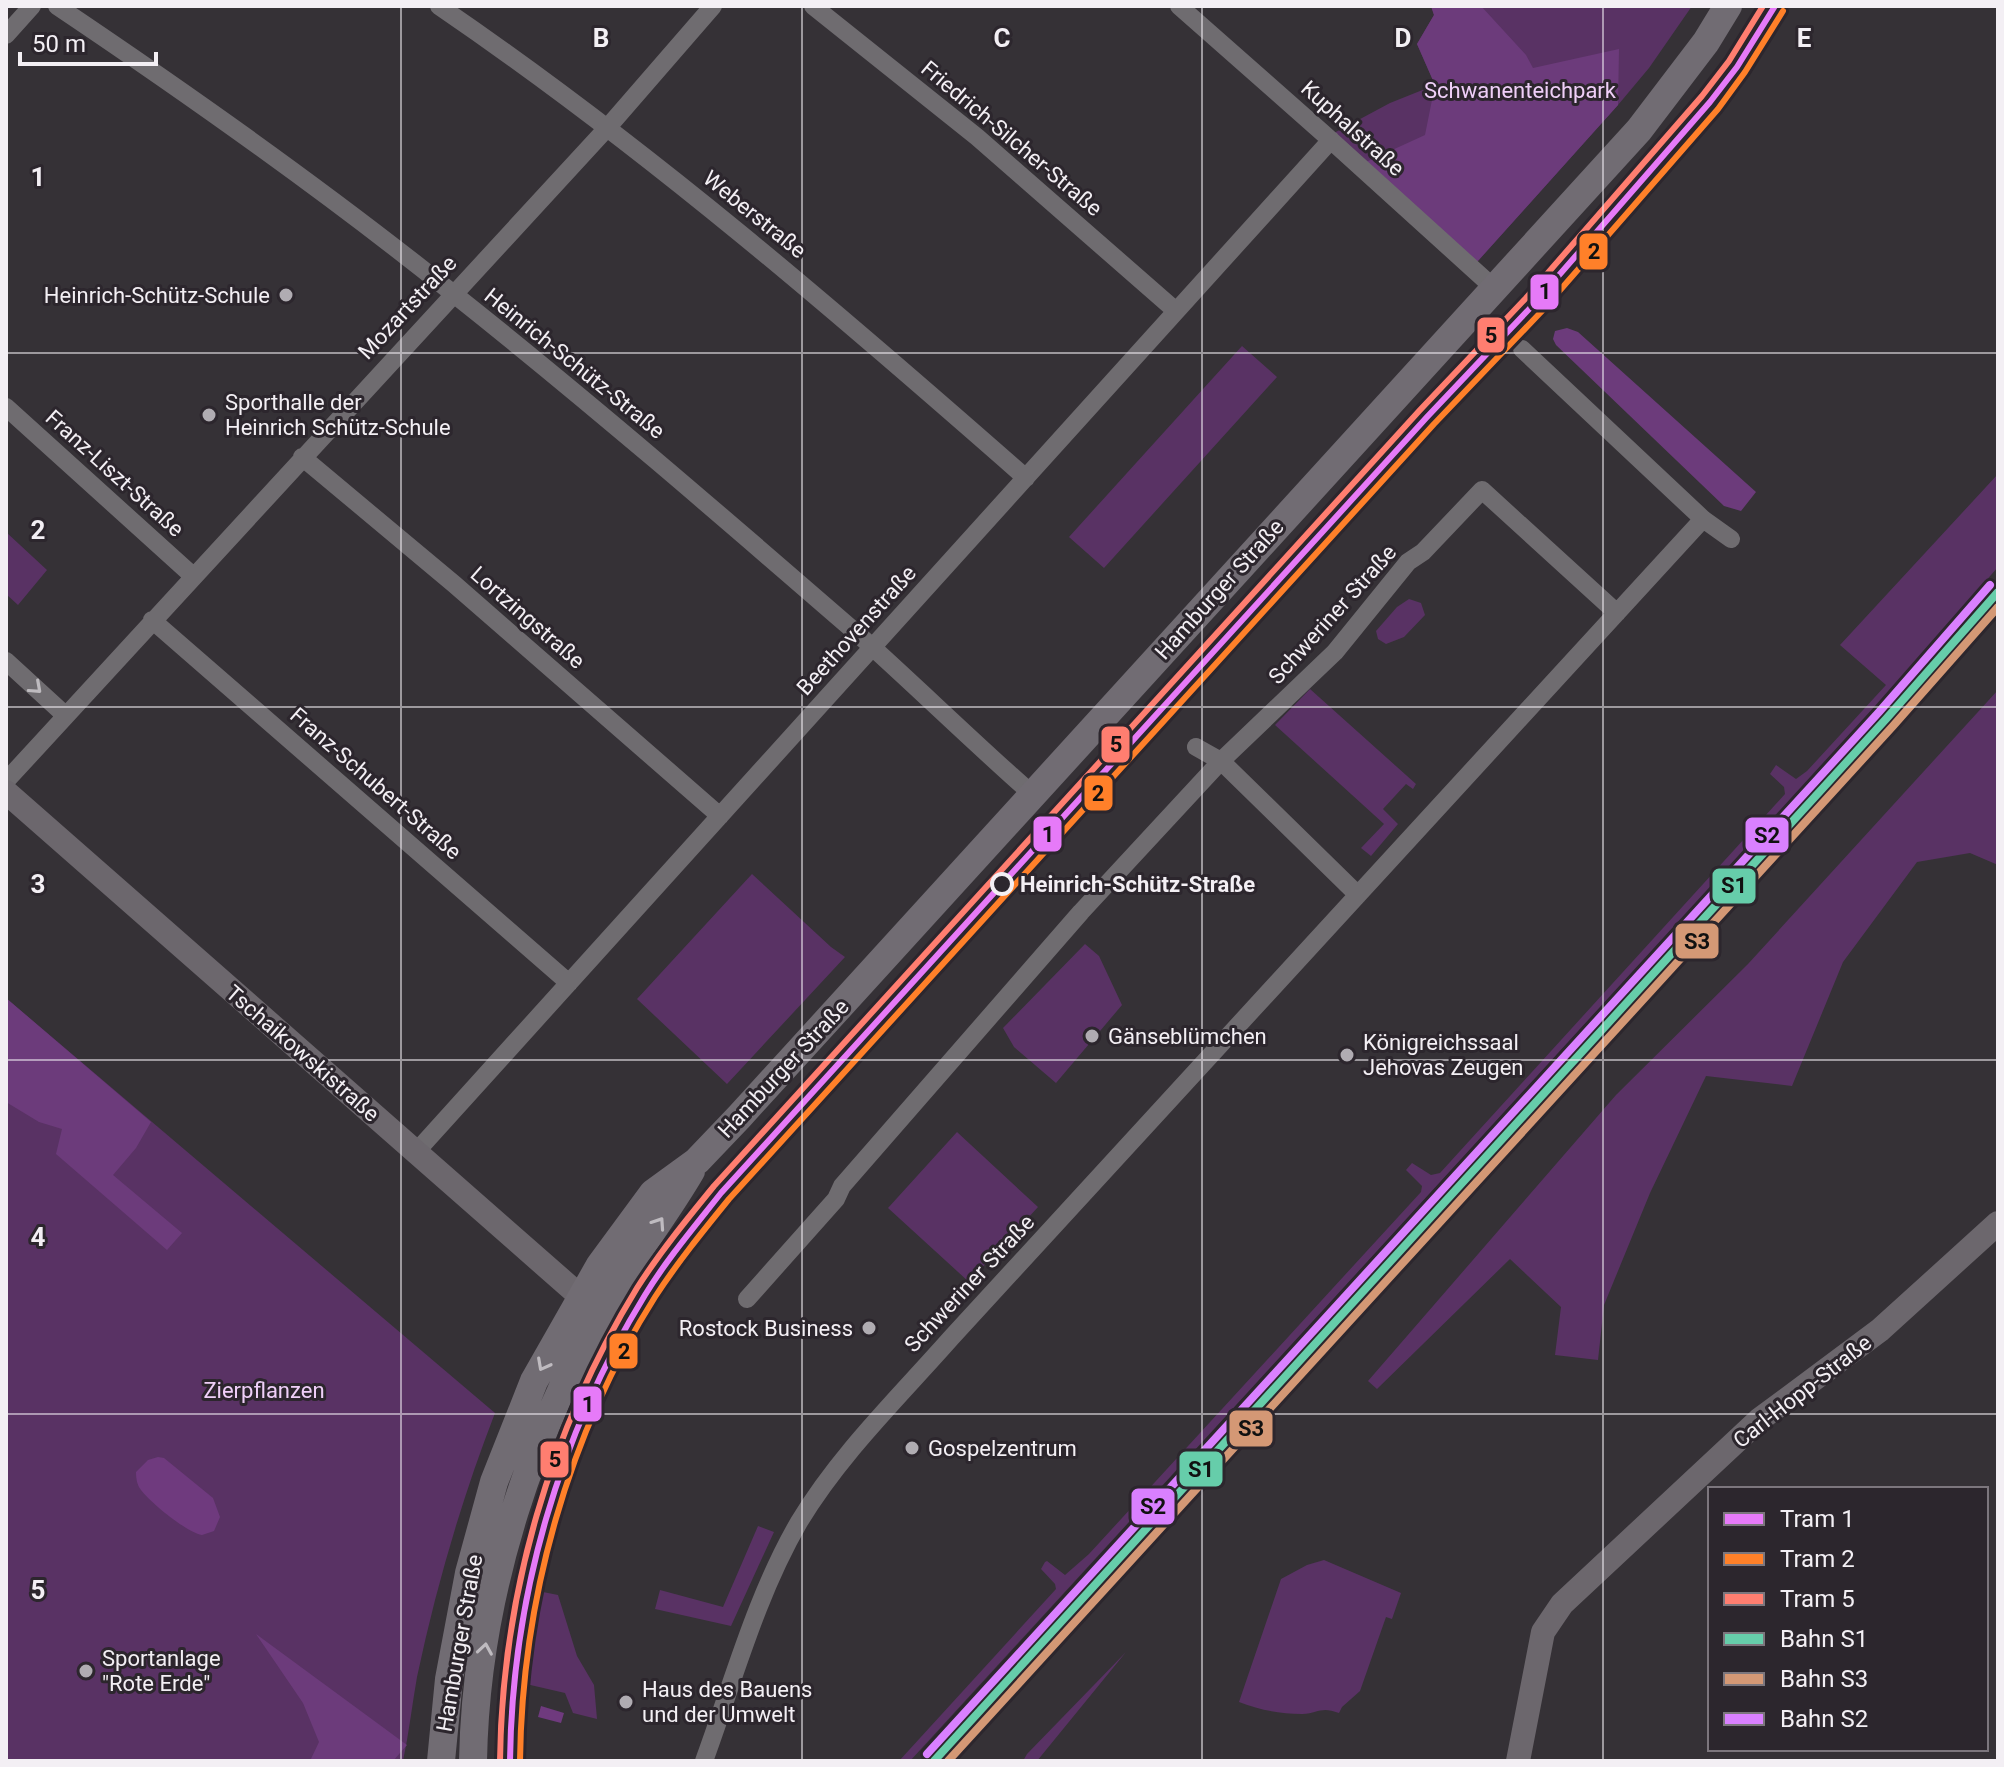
<svg xmlns="http://www.w3.org/2000/svg" width="2004" height="1767" font-family="Roboto,sans-serif">
  <rect width="100%" height="100%" fill="#353136"/>
  <path fill="#593264" d="M1431 6H1692L1649 68 1618 105 1477 262 1334 133 1390 103 1435 85 1417 44 1434 15Z
    M1242 346 1277 377 1104 568 1069 537Z
    M1998 474V567L1871 712 910 1761H899L1056 1589 1055 1584 1041 1569 1045 1562 1047 1561 1065 1575 1089 1554 1421 1192 1422 1186 1406 1170 1412 1163 1431 1175 1440 1173 1785 794 1784 787 1770 774 1776 765 1796 779 1807 771 1886 685 1840 645Z
    M6 532 47 570 18 605 6 594Z
    M1409 599 1421 603 1425 615 1404 637 1386 644 1378 639 1376 631 1397 607Z
    M1310 689 1416 784 1413 789 1406 784 1383 809 1398 824 1371 856 1361 848 1384 824 1275 725Z
    M1998 690V865L1970 853 1917 862 1843 962 1792 1086 1706 1076 1650 1193 1604 1305 1598 1360 1555 1355 1561 1307 1510 1259 1377 1389 1368 1381 1616 1095 1748 964Z
    M752 874 831 947 845 957 727 1084 637 999Z
    M1085 944 1099 956 1122 1005 1056 1083 1014 1047 1003 1028Z
    M6 998 495 1413C462 1498 436 1587 417 1677 412 1705 409 1733 403 1761H6Z
    M957 1132 1038 1207 969 1282 888 1208Z
    M758 1526 774 1532 731 1626 655 1609 660 1590 723 1607Z
    M1324 1560 1401 1593 1392 1619 1386 1617 1360 1691 1342 1707 1339 1713C1321 1706 1319 1713 1302 1714 1280 1714 1260 1710 1239 1702L1281 1579 1307 1565Z
    M538 1591 558 1595 577 1656 594 1685 597 1719 573 1713 565 1693 526 1684 523 1671Z
    M1126 1652 1037 1761H1023L1027 1754Z"/>
  <path fill="#6c3b7b" d="M1431 6H1481L1526 55 1533 68 1619 49 1618 105 1477 262 1366 162 1425 135 1435 85 1417 44 1434 15Z
    M1567 328 1578 332 1756 492 1741 511 1724 506 1556 345 1553 339 1555 331Z
    M6 998 151 1122 136 1148 113 1175 182 1233 167 1250 56 1154 62 1129 39 1122 6 1102Z
    M256 1634 407 1745 393 1761H310L319 1742 303 1703Z"/>
  <path fill="#6f3a7e" d="M158 1457 164 1458 213 1498 220 1517 214 1531 202 1535C186 1532 151 1503 141 1490 137 1485 136 1478 136 1472L148 1460Z
    M541 1706 564 1713 561 1723 538 1717Z"/>
  <g fill="none" stroke-linecap="round" stroke-linejoin="round">
    <path stroke="#6f6c70" stroke-width="18" d="M57 6C191 96 324 190 450 291 590 402 725 519 860 636 918 688 973 742 1032 794
      M439 6C647 148 837 312 1026 478
      M813 6 977 137 1176 311
      M1179 6 1324 134 1494 288
      M6 35 32 6
      M1522 349 1703 519 1731 539
      M6 407 193 576
      M302 457 454 584 720 816
      M152 620 569 983
      M6 661 65 715
      M1196 747 1221 761 1358 895
      M6 781 608 127 713 6
      M416 1152 1331 140
      M747 1299 836 1199 842 1186 1081 912 1221 761 1335 652 1408 562 1423 552 1482 490 1617 613
      M704 1761C733 1682 756 1596 799 1522 840 1454 898 1398 951 1338L1703 519"/>
    <path stroke="#6c676d" stroke-width="24" d="M6 792 581 1297
      M1518 1761 1543 1632 1562 1604 1759 1420 1880 1330 1998 1223"/>
    <path stroke="#716c73" stroke-width="28" d="M441 1761 449 1679 469 1573 494 1482 534 1381 600 1265 653 1193 697 1161 739 1117 1639 130 1706 42 1728 6
      M473 1761C476 1593 532 1426 618 1283 641 1245 669 1209 691 1171"/>
    <g stroke="#2c262d" stroke-width="14">
      <path id="rail-1" d="M934 1761 1886 719 1998 592"/>
    </g>
    <g stroke="#2c262d" stroke-width="14">
      <path id="rail-2" d="M948 1761 1893 726 1998 607"/>
    </g>
    <g stroke="#2c262d" stroke-width="14">
      <path id="rail-3" d="M927 1754 1879 712 1990 585"/>
    </g>
    <use href="#rail-1" stroke="#66cdaa" stroke-width="8"/>
    <use href="#rail-2" stroke="#d49875" stroke-width="8"/>
    <use href="#rail-3" stroke="#d980ff" stroke-width="8"/>
    <g stroke="#2c262d" stroke-width="12">
      <path id="tram-1" d="M510 1761C512 1597 559 1435 645 1295 667 1259 695 1226 721 1193L1427 417 1533 305 1710 102 1737 67 1775 6"/>
    </g>
    <g stroke="#2c262d" stroke-width="12">
      <path id="tram-2" d="M520 1761C522 1599 568 1434 655 1297 677 1263 703 1231 729 1199L1434 424 1541 312 1718 109 1745 72 1783 11"/>
    </g>
    <g stroke="#2c262d" stroke-width="12">
      <path id="tram-3" d="M500 1761C502 1595 550 1430 637 1288 660 1252 687 1219 714 1186L1420 410 1526 298 1702 96 1729 61 1763 6"/>
    </g>
    <use href="#tram-1" stroke="#e67af8" stroke-width="6"/>
    <use href="#tram-2" stroke="#ff8029" stroke-width="6"/>
    <use href="#tram-3" stroke="#ff7e70" stroke-width="6"/>
  </g>
  <defs><path id="oneway-chevron" d="M-2-3.5L2.5 0L-2 3.5" fill="none" stroke-width="1.6" stroke-linecap="round" stroke-linejoin="round" transform="scale(2)"/></defs>
  <use stroke="#bebbbf" href="#oneway-chevron" transform="translate(36 688) rotate(42)"/>
  <g stroke="#bfbbc0">
    <use href="#oneway-chevron" transform="translate(659 1223) rotate(-56)"/>
    <use href="#oneway-chevron" transform="translate(543 1365) rotate(118)"/>
    <use href="#oneway-chevron" transform="translate(485 1649) rotate(-81)"/>
  </g>
  <path fill="none" stroke="#f3eff4" stroke-width="2" stroke-opacity="0.55" d="M401 6V1761M802 6V1761M1202 6V1761M1603 6V1761M6 353H1998M6 707H1998M6 1060H1998M6 1414H1998"/>
  <g fill="#b0acb2" stroke="#2c262d" stroke-width="3">
    <circle cx="286" cy="295" r="8"/>
    <circle cx="209" cy="415" r="8"/>
    <circle cx="1092" cy="1036" r="8"/>
    <circle cx="1347" cy="1055" r="8"/>
    <circle cx="869" cy="1328" r="8"/>
    <circle cx="912" cy="1448" r="8"/>
    <circle cx="86" cy="1671" r="8"/>
    <circle cx="626" cy="1702" r="8"/>
  </g>
  <circle fill="#2c262d" stroke="#f3eff4" stroke-width="4" cx="1002" cy="884" r="10"/>
  <g text-anchor="middle" stroke-width="6" stroke-linejoin="round" paint-order="stroke">
    <g font-size="22" fill="#efcff8" stroke="#2c262d">
      <text x="1520" y="98">Schwanenteichpark</text>
      <text x="264" y="1398">Zierpflanzen</text>
    </g>
    <g font-size="22" fill="#f3eff4" stroke="#2c262d">
      <text transform="translate(1353 128) rotate(42)" y="8">Kuphalstraße</text>
      <text transform="translate(1012 138) rotate(40)" y="8">Friedrich-Silcher-Straße</text>
      <text transform="translate(755 214) rotate(39)" y="8">Weberstraße</text>
      <text transform="translate(407 307) rotate(-47)" y="8">Mozartstraße</text>
      <text transform="translate(575 363) rotate(39)" y="8">Heinrich-Schütz-Straße</text>
      <text transform="translate(115 473) rotate(42)" y="8">Franz-Liszt-Straße</text>
      <text transform="translate(1219 589) rotate(-48)" y="8">Hamburger Straße</text>
      <text transform="translate(1332 614) rotate(-48)" y="8">Schweriner Straße</text>
      <text transform="translate(528 617) rotate(41)" y="8">Lortzingstraße</text>
      <text transform="translate(856 630) rotate(-48)" y="8">Beethovenstraße</text>
      <text transform="translate(376 783) rotate(41)" y="8">Franz-Schubert-Straße</text>
      <text transform="translate(303 1053) rotate(41)" y="8">Tschaikowskistraße</text>
      <text transform="translate(783 1068) rotate(-47)" y="8">Hamburger Straße</text>
      <text transform="translate(969 1283) rotate(-47)" y="8">Schweriner Straße</text>
      <text transform="translate(1802 1391) rotate(-38)" y="8">Carl-Hopp-Straße</text>
      <text transform="translate(459 1643) rotate(-80)" y="8">Hamburger Straße</text>
    </g>
    <g font-size="22" fill="#f3eff4" stroke="#2c262d" text-anchor="start">
      <text x="270" y="303" text-anchor="end">Heinrich-Schütz-Schule</text>
      <text x="225" y="410">Sporthalle der<tspan x="225" dy="25">Heinrich Schütz-Schule</tspan></text>
      <text x="1108" y="1044">Gänseblümchen</text>
      <text x="1363" y="1050">Königreichssaal<tspan x="1363" dy="25">Jehovas Zeugen</tspan></text>
      <text x="853" y="1336" text-anchor="end">Rostock Business</text>
      <text x="928" y="1456">Gospelzentrum</text>
      <text x="102" y="1666">Sportanlage<tspan x="102" dy="25">"Rote Erde"</tspan></text>
      <text x="642" y="1697">Haus des Bauens<tspan x="642" dy="25">und der Umwelt</tspan></text>
    </g>
    <g font-size="22" font-weight="bold" fill="#f3eff4" stroke="#2c262d" text-anchor="start">
      <text x="1020" y="892">Heinrich-Schütz-Straße</text>
    </g>
  </g>
  <g font-size="26" text-anchor="middle" font-weight="bold" fill="#f3eff4" stroke="#2c262d" stroke-width="6" stroke-linejoin="round" paint-order="stroke">
    <text x="601" y="47">B</text>
    <text x="1002" y="47">C</text>
    <text x="1403" y="47">D</text>
    <text x="1804" y="47">E</text>
    <text x="38" y="186">1</text>
    <text x="38" y="539">2</text>
    <text x="38" y="893">3</text>
    <text x="38" y="1246">4</text>
    <text x="38" y="1599">5</text>
  </g>
  <g stroke="#2c262d" stroke-width="3">
    <rect x="1578" y="232" width="31" height="39" rx="8" fill="#ff8029"/>
    <rect x="1529" y="273" width="31" height="38" rx="8" fill="#e67af8"/>
    <rect x="1476" y="316" width="30" height="38" rx="8" fill="#ff7e70"/>
    <rect x="1100" y="725" width="31" height="39" rx="8" fill="#ff7e70"/>
    <rect x="1083" y="774" width="31" height="38" rx="8" fill="#ff8029"/>
    <rect x="1032" y="815" width="31" height="38" rx="8" fill="#e67af8"/>
    <rect x="1744" y="816" width="46" height="38" rx="8" fill="#d980ff"/>
    <rect x="1711" y="867" width="46" height="38" rx="8" fill="#66cdaa"/>
    <rect x="1674" y="922" width="46" height="38" rx="8" fill="#d49875"/>
    <rect x="608" y="1332" width="31" height="38" rx="8" fill="#ff8029"/>
    <rect x="572" y="1385" width="31" height="38" rx="8" fill="#e67af8"/>
    <rect x="1228" y="1409" width="46" height="39" rx="8" fill="#d49875"/>
    <rect x="539" y="1440" width="31" height="39" rx="8" fill="#ff7e70"/>
    <rect x="1178" y="1450" width="46" height="38" rx="8" fill="#66cdaa"/>
    <rect x="1130" y="1487" width="46" height="39" rx="8" fill="#d980ff"/>
  </g>
  <g font-size="22" text-anchor="middle" font-weight="bold" fill="#111">
    <text x="1594" y="259">2</text>
    <text x="1545" y="299">1</text>
    <text x="1491" y="343">5</text>
    <text x="1116" y="752">5</text>
    <text x="1098" y="801">2</text>
    <text x="1048" y="842">1</text>
    <text x="1767" y="843">S2</text>
    <text x="1734" y="893">S1</text>
    <text x="1697" y="949">S3</text>
    <text x="624" y="1359">2</text>
    <text x="588" y="1412">1</text>
    <text x="1251" y="1436">S3</text>
    <text x="555" y="1467">5</text>
    <text x="1201" y="1477">S1</text>
    <text x="1153" y="1514">S2</text>
  </g>
  <rect width="2004" height="1767" fill="none" stroke="#f3eff4" stroke-width="16"/>
  <rect x="1708" y="1487" width="280" height="264" fill="#2c262d" stroke="#7c767d" stroke-width="2"/>
  <rect x="1724" y="1513" width="40" height="12" fill="#e67af8" stroke="#7c767d" stroke-width="2"/>
  <text x="1780" y="1527" font-size="24" fill="#f3eff4">Tram 1</text>
  <rect x="1724" y="1553" width="40" height="12" fill="#ff8029" stroke="#7c767d" stroke-width="2"/>
  <text x="1780" y="1567" font-size="24" fill="#f3eff4">Tram 2</text>
  <rect x="1724" y="1593" width="40" height="12" fill="#ff7e70" stroke="#7c767d" stroke-width="2"/>
  <text x="1780" y="1607" font-size="24" fill="#f3eff4">Tram 5</text>
  <rect x="1724" y="1633" width="40" height="12" fill="#66cdaa" stroke="#7c767d" stroke-width="2"/>
  <text x="1780" y="1647" font-size="24" fill="#f3eff4">Bahn S1</text>
  <rect x="1724" y="1673" width="40" height="12" fill="#d49875" stroke="#7c767d" stroke-width="2"/>
  <text x="1780" y="1687" font-size="24" fill="#f3eff4">Bahn S3</text>
  <rect x="1724" y="1713" width="40" height="12" fill="#d980ff" stroke="#7c767d" stroke-width="2"/>
  <text x="1780" y="1727" font-size="24" fill="#f3eff4">Bahn S2</text>
  <path d="M20 52v12h136v-12" fill="none" stroke="#f3eff4" stroke-width="4"/>
  <text x="32" y="52" font-size="24" fill="#f3eff4" stroke="#2c262d" stroke-width="6" paint-order="stroke">50 m</text>
</svg>
